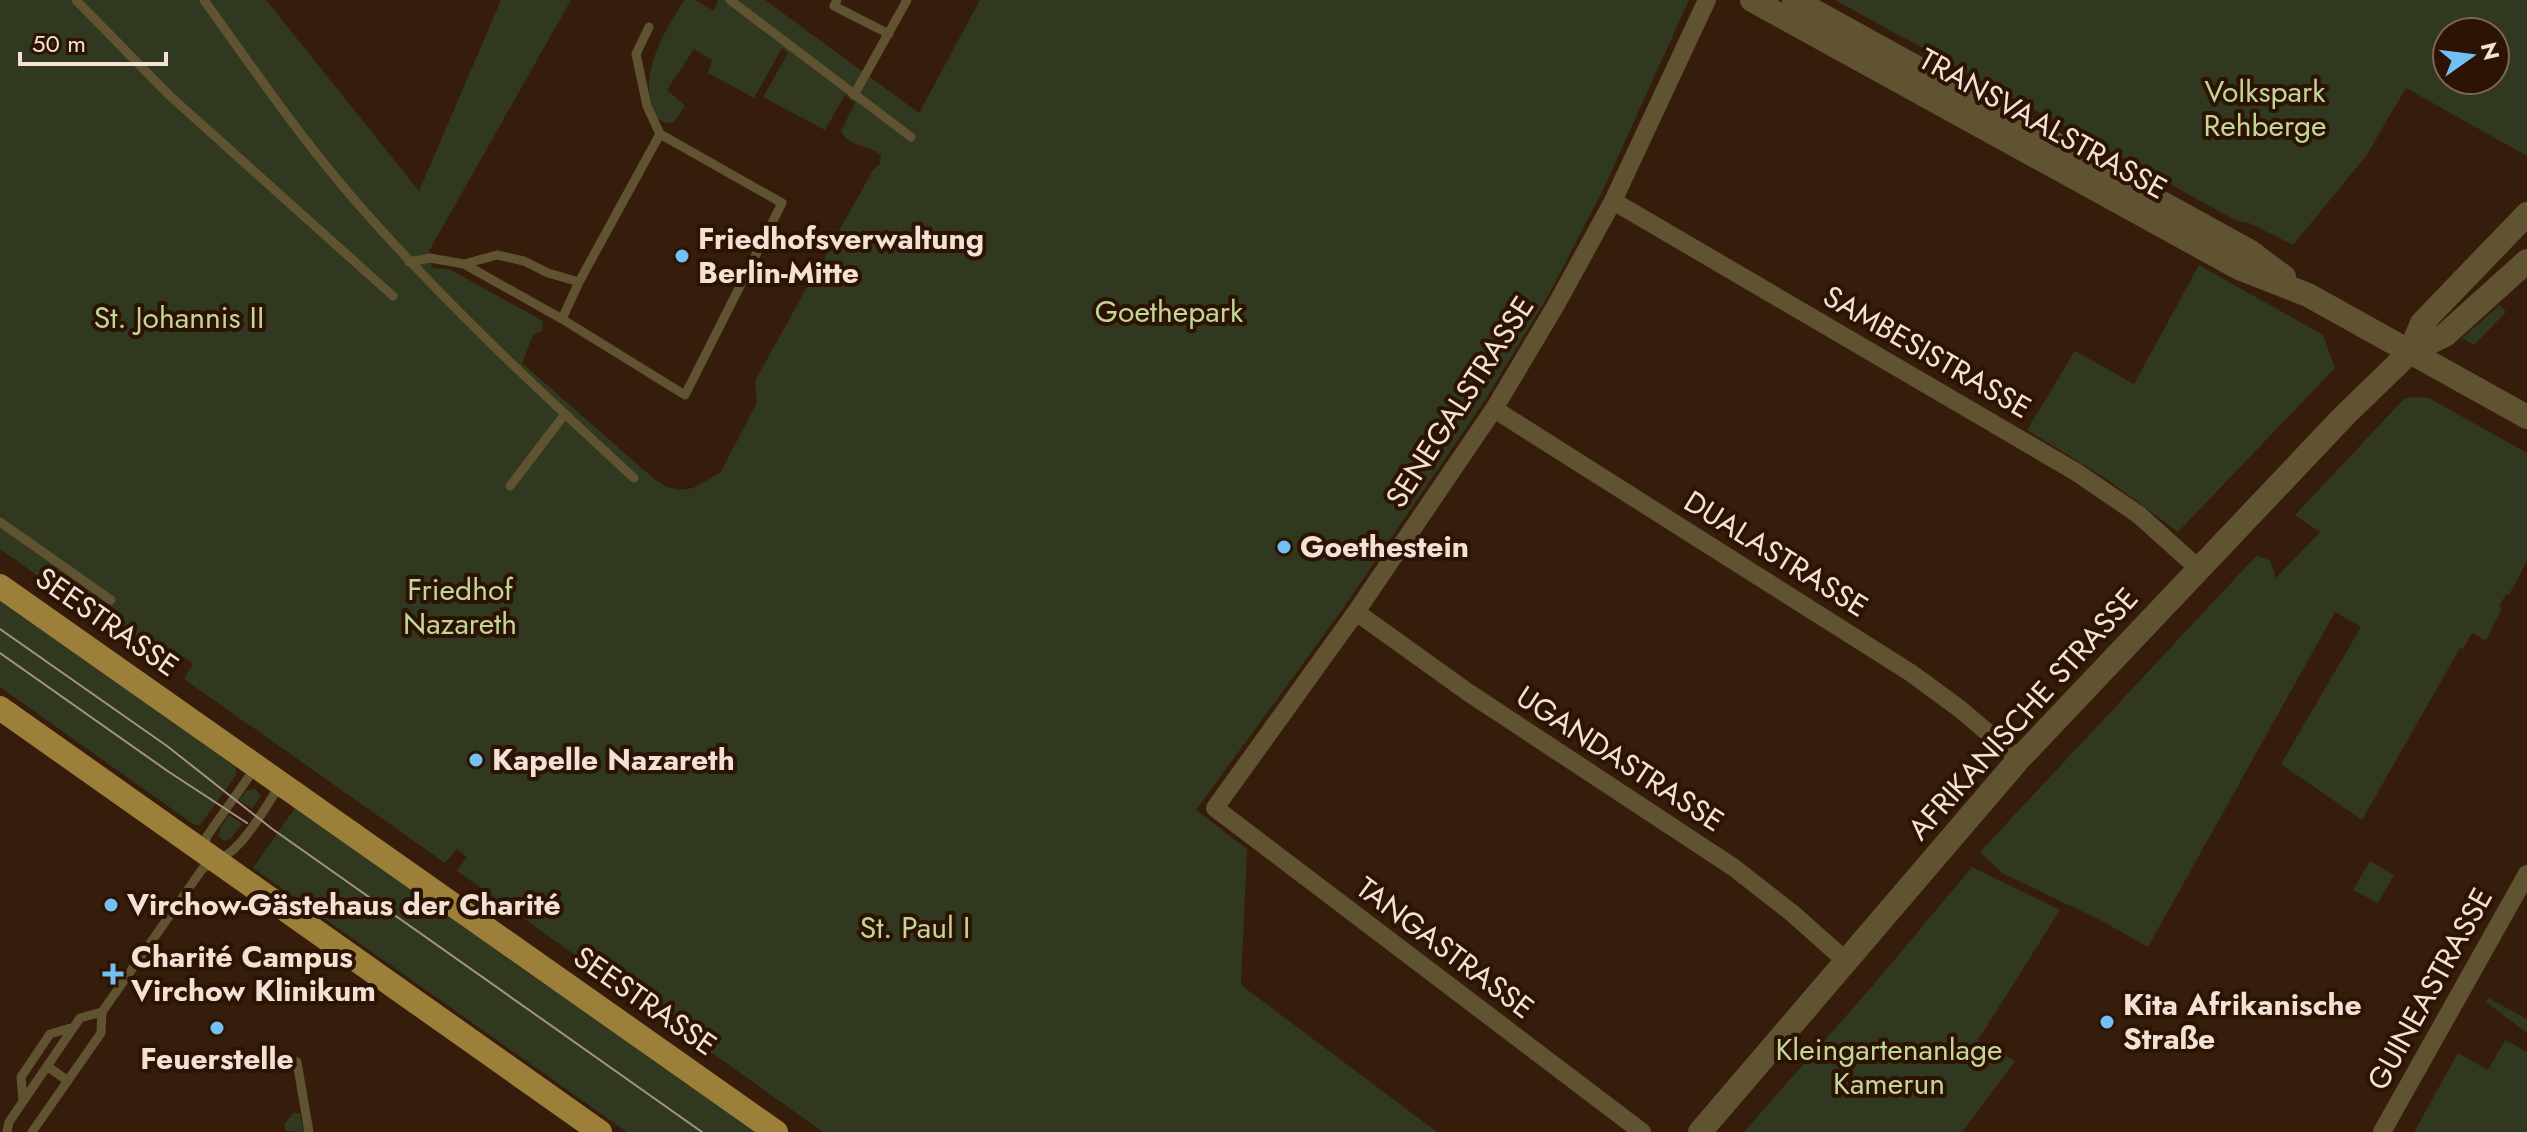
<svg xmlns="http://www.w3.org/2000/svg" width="2527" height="1132" font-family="Jost,sans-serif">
  <rect width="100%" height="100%" fill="#361d0b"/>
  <path fill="#313820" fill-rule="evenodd" d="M0 0H266L419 191 501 0H571L429 251 432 268 449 269 458 274 543 321 542 331 533 335 522 363 654 479 667 487 679 490 693 488 720 473 757 403 755 381 806 289 823 266 826 254 873 170 880 164 881 155C869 145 848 147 841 131L855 103 845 95 825 130 763 97 788 53 782 48 754 98 708 73 712 60 694 49 667 90 685 106 673 123C662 123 653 119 651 107 642 67 664 33 684 0H695L714 11 718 0H765L919 113 980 0H1689L1602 192 1548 296 1485 400 1342 610 1196 810 1247 849 1241 985 1437 1132H823L457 871 467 857 457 849 445 863 184 679 193 664 173 650 162 664 0 549Z
    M1835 0H2527V156L2406 88 2366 156 2293 245 2249 223 2237 221ZM2447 32H2495V80H2447Z
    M2199 265 2323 335 2335 368 2178 532 2108 480 2027 430 2075 351 2134 384Z
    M2500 305 2506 312 2474 345 2462 338Z
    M2413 397 2429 398 2527 453V561L2509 595 2506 594 2499 606 2502 608 2486 641 2472 633 2463 649 2460 648 2362 820 2281 764 2361 627 2335 612 2148 947 2102 921 2002 873 1980 852 2257 555 2270 561 2276 578 2320 532 2295 515 2404 399Z
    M0 598 236 767V775L200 825 193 824 0 687Z
    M255 789 261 795 252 809 239 800 246 791Z
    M295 808 756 1132H627L253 868Z
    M229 815 242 824 231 838 225 841 219 837 220 828Z
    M2370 861 2394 875 2378 903 2353 890Z
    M1972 867 2060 910 1978 1040 2015 1061 1962 1132H1744L1875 983Z
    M2488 998 2527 1019V1033L2486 1002Z
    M2505 1040 2527 1052V1132H2414L2458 1053 2488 1070Z
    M293 1113H300L304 1132 286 1131 284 1125Z"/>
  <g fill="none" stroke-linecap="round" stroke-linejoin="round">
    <path stroke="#605332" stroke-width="9" d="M76 0 170 96 393 296
      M204 0C250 64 295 130 346 190 435 294 534 386 634 478
      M730 0 911 137
      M837 0 834 6 889 34
      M649 27 636 54 647 106 660 134
      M854 95 907 0
      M409 262 430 258 464 264 562 319 685 395 782 203 660 134 579 282 562 319
      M464 264 497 255 524 261 548 273 579 282
      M510 486 565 414
      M0 522 111 600
      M204 850 207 836 255 768
      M102 1012 203 868C241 855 259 817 280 785
      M297 1062 309 1132
      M47 1066 68 1081
      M23 1101 21 1077 50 1034 74 1027
      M7 1132 9 1122 80 1018 102 1012
      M32 1132 101 1033 102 1012"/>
    <path stroke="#605332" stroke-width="18" d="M1613 201 2076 472 2139 515 2199 569
      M1494 409 1911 673 1960 709 2019 759
      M1356 612 1469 693 1733 867 1792 913 1846 961
      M1642 1132 1215 808 1356 612 1494 409 1556 305 1613 201 1707 0
      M2382 1132 2527 874"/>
    <path stroke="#605332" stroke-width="24" d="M1752 0 2239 268 2308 295 2527 417
      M1794 0 2249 251 2284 277
      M2410 352 2422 323 2527 214
      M1700 1132 2019 759 2344 416 2410 352 2445 335 2527 261"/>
    <path stroke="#9c8039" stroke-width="24" d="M0 586 776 1132
      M0 708 600 1132"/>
    <path stroke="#a69184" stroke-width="2" d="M0 629 167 746 271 828 702 1132
      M0 653 169 772 247 823"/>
  </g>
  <g fill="#72c1f5" stroke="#2c1303" stroke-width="3">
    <circle cx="682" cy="256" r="8"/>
    <circle cx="1284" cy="547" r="8"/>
    <circle cx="476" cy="760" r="8"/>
    <circle cx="111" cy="905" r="8"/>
    <path d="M109 962h8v8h8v8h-8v8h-8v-8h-8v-8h8z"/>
    <circle cx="2107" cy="1022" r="8"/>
    <circle cx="217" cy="1028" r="8"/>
  </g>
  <g text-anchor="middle" stroke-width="8" stroke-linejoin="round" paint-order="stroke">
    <g font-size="30" fill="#c2d699" stroke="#2c1303">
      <text x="2265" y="102">Volkspark<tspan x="2265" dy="34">Rehberge</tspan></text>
      <text x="1169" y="322">Goethepark</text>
      <text x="179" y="328">St. Johannis II</text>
      <text x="460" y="600">Friedhof<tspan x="460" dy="34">Nazareth</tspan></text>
      <text x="915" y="938">St. Paul I</text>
      <text x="1889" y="1060">Kleingartenanlage<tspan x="1889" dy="34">Kamerun</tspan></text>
    </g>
    <g font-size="30" fill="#f3e1d6" stroke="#2c1303">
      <text transform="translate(2043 124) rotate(29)" y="10">TRANSVAALSTRASSE</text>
      <text transform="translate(1927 352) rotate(30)" y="10">SAMBESISTRASSE</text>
      <text transform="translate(1460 402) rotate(-57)" y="10">SENEGALSTRASSE</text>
      <text transform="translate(1776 554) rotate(32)" y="10">DUALASTRASSE</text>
      <text transform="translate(107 622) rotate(35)" y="10">SEESTRASSE</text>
      <text transform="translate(2023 714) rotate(-48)" y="10">AFRIKANISCHE STRASSE</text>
      <text transform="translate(1620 759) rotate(33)" y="10">UGANDASTRASSE</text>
      <text transform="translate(1445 948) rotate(37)" y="10">TANGASTRASSE</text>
      <text transform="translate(2430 989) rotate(-61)" y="10">GUINEASTRASSE</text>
      <text transform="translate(645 1001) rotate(35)" y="10">SEESTRASSE</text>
    </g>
    <g font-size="30" font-weight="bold" fill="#f3e1d6" stroke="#2c1303" text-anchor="start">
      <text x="698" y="249">Friedhofsverwaltung<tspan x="698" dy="34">Berlin-Mitte</tspan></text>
      <text x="1300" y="557">Goethestein</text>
      <text x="492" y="770">Kapelle Nazareth</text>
      <text x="127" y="915">Virchow-Gästehaus der Charité</text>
      <text x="131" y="967">Charité Campus<tspan x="131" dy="34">Virchow Klinikum</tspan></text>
      <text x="2123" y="1015">Kita Afrikanische<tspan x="2123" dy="34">Straße</tspan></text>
      <text x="217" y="1069" text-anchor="middle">Feuerstelle</text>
    </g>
  </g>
  <g transform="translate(2471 56) rotate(76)"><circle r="38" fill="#2c1303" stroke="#7c6557" stroke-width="2"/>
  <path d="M0-6L14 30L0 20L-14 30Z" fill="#72c1f5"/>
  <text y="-12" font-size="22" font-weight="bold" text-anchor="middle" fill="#f3e1d6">N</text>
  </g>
  <path d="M20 52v12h146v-12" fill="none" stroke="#f3e1d6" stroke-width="4"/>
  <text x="32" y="52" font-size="24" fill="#f3e1d6" stroke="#2c1303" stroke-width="6" paint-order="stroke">50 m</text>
</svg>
